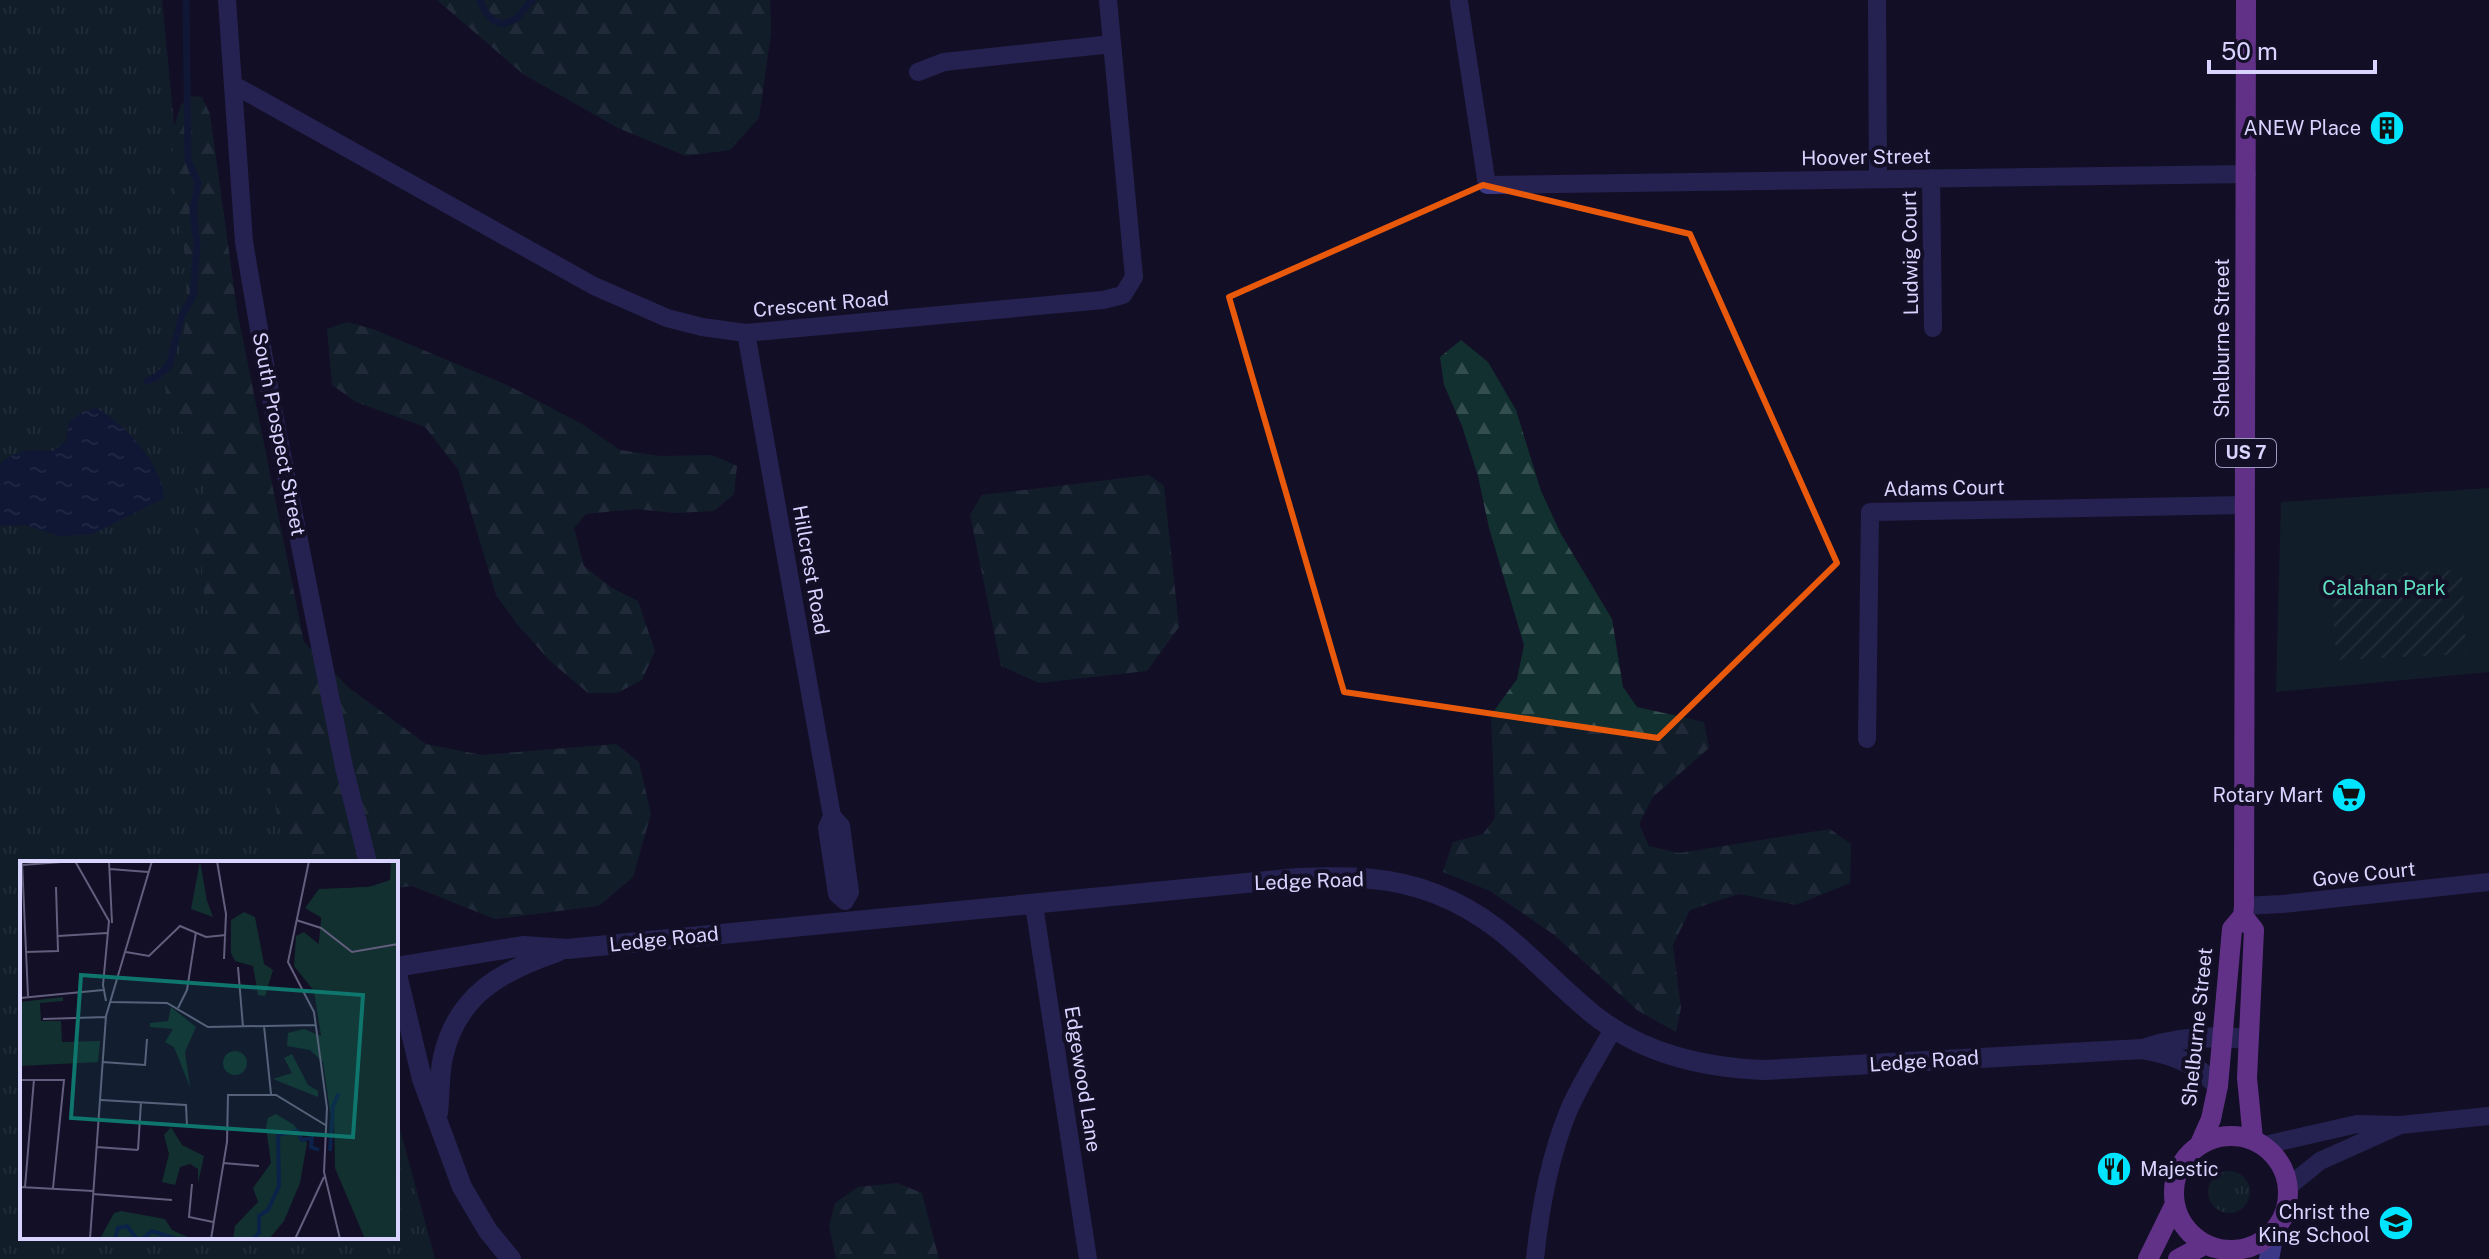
<svg xmlns="http://www.w3.org/2000/svg" width="2489" height="1259" font-family="'Public Sans',sans-serif">
  <defs>
    <pattern id="grass-tufts" width="24" height="20" patternUnits="userSpaceOnUse" patternTransform="scale(2)"><rect width="24" height="20" fill="#12302f"/><path d="M3 7l-1-3M5 7V3M7 7l1-3M15 17l-1-3M17 17v-4M19 17l1-3" fill="none" stroke="#344d4e"/></pattern>
    <pattern id="forest-firs" width="22" height="20" patternUnits="userSpaceOnUse" patternTransform="scale(2)"><rect width="22" height="20" fill="#12302f"/><path d="M5 1l3.5 6h-7zM16 11l3.5 6h-7z" fill="#344d4e"/></pattern>
    <pattern id="garden-furrows" width="10" height="10" patternUnits="userSpaceOnUse" patternTransform="scale(2)"><rect width="10" height="10" fill="#12302f"/><path d="M-1 1l2-2M0 10L10 0M9 11l2-2" fill="none" stroke="#344d4e"/></pattern>
    <pattern id="water-ripples" width="26" height="14" patternUnits="userSpaceOnUse" patternTransform="scale(2)"><rect width="26" height="14" fill="#0c2248"/><path d="M2 4q2-2 4 0t4 0M15 11q2-2 4 0t4 0" fill="none" stroke="#2f4163"/></pattern>
  </defs>
  <rect width="100%" height="100%" fill="#130f26"/>
  <path fill="url(#grass-tufts)" d="M0 0H162L178 164 329 863H22V1237H396V1114L435 1259H0Z
    M2208 1192a21 21 0 1 1 42 0a21 21 0 1 1-42 0Z"/>
  <path fill="url(#forest-firs)" d="M437 0H770L771 33 759 118 730 150 686 156 618 128 523 74Z
    M190 96 202 97 210 114 237 310 304 642 349 688 426 744 482 755 616 744 639 762 651 814 633 877 599 906 495 919 412 886 396 888V863H293L283 844 270 778 273 741 227 668 205 604 200 545 204 478 191 447 169 411 165 387 181 347 187 314 186 263 174 179 172 133 181 105Z
    M347 322 373 329 507 385 582 424 620 450 660 456 712 455 737 466 734 494 714 511 675 513 635 509 586 514 574 528 584 566 612 588 638 601 655 651 642 680 617 693H588L550 661 518 625 496 595 458 469 425 427 356 402 332 385 327 329Z
    M1461 340 1488 362 1516 410 1541 491 1561 534 1612 619 1623 687 1637 707 1704 722 1709 748 1653 797 1639 824 1649 846 1679 853 1830 829 1851 844 1850 883 1796 905 1739 894 1690 910 1673 945 1681 1008 1676 1032 1637 1010 1553 934 1490 891 1443 872 1453 842 1483 834 1495 818 1491 715 1517 679 1524 645 1489 528 1478 476 1462 426 1444 385 1440 357Z
    M1149 475 1164 486 1179 627 1147 671 1039 683 1001 666 970 515 982 495Z
    M897 1183 922 1193 939 1259H836L829 1226 835 1203 858 1187Z"/>
  <path fill="#12302f" d="M2489 488V672L2276 692 2281 502Z"/>
  <path fill="url(#garden-furrows)" d="M2462 570 2466 654 2336 660 2332 576Z"/>
  <path fill="url(#water-ripples)" d="M96 408C125 424 162 464 164 498L93 534 60 536 25 525 0 526V464C15 449 33 450 53 451L66 441 69 422 82 412Z"/>
  <g fill="none" stroke-linecap="round" stroke-linejoin="round">
    <path stroke="#0c2248" stroke-width="7" d="M480 0C484 12 490 22 503 24L516 19 532 0
      M147 381 156 377 169 366 182 315 193 296 197 244 193 210 198 183 188 160 186 0"/>
    <path stroke="#3d3a85" stroke-width="18" d="M227 0 244 242 271 399 344 767 368 863
      M1877 0 1878 178
      M1459 2 1487 185 2247 174
      M918 72 944 62 1112 44
      M234 85 594 286 667 318 702 327 746 333 1103 300 1123 295 1134 277 1108 0
      M1931 178 1933 328
      M746 333 832 816 827 828 837 894 845 901
      M1867 739 1870 512 2246 505
      M832 816 841 826 850 892 845 901
      M1034 905 1088 1259
      M2244 906 2282 904 2489 882
      M2265 1145 2357 1124 2400 1125 2489 1116
      M2288 1187 2320 1161 2398 1126
      M1535 1259C1540 1208 1549 1159 1568 1112 1580 1083 1598 1057 1613 1029"/>
    <path stroke="#3d3a85" stroke-width="20" d="M396 967 523 946 567 949 1298 878C1345 876 1391 876 1436 894 1506 921 1539 971 1594 1015 1643 1054 1704 1068 1765 1070L2142 1049C2174 1054 2195 1064 2218 1086
      M396 970 422 1079 462 1187 488 1231 511 1259
      M2146 1048C2180 1037 2211 1035 2247 1039
      M438 1113C440 1095 439 1075 443 1057 457 995 501 971 557 952"/>
    <path stroke="#6f6bff" stroke-width="20" d="M2226 1250 2231 1259
      M2269 1259 2274 1233"/>
    <path stroke="#c25bff" stroke-width="20" d="M2243 916 2254 930 2247 1078 2253 1139
      M2174 1193a57 57 0 1 1 114 0a57 57 0 1 1-114 0Z
      M2199 1146 2211 1119 2218 1086 2232 929 2243 916 2244 906 2246 0
      M2148 1259 2175 1204
      M2178 1259 2206 1244"/>
  </g>
  <path d="M0 0H2489V1259H0ZM1483 185 1690 234 1837 563 1658 738 1344 692 1229 297Z" fill="#130f26" fill-opacity=".55" fill-rule="evenodd"/>
  <path fill="none" stroke="#e8590c" stroke-width="6" stroke-linejoin="round" d="M1483 185 1690 234 1837 563 1658 738 1344 692 1229 297Z"/>
  <defs>
    <g id="building-disc" transform="scale(1.8)"><circle r="9.5" fill="#00e5ff" stroke="#130f26"/><path d="M-4-6H4V6H1V3H-1V6H-4ZM-2.5-4.3h1.7v1.8h-1.7ZM.8-4.3h1.7v1.8H.8ZM-2.5-1h1.7V.8h-1.7ZM.8-1h1.7V.8H.8Z" fill="#111"/></g>
    <g id="supermarket-disc" transform="scale(1.8)"><circle r="9.5" fill="#00e5ff" stroke="#130f26"/><path d="M-6-5.5h2.5l.6 2H6L4.5 2H-2.5L-4.4-4H-6ZM-1.5 3.2a1.3 1.3 0 1 0 .1 0ZM3 3.2a1.3 1.3 0 1 0 .1 0Z" fill="#111"/></g>
    <g id="restaurant-disc" transform="scale(1.8)"><circle r="9.5" fill="#00e5ff" stroke="#130f26"/><path d="M-5-6h1v4h1v-4h1v4h1v-4h1v5L-1.5 .5V6h-2V.5L-5-1ZM5-6V6H3V1.5H1.5Q1.5-4 5-6Z" fill="#111"/></g>
    <g id="school-disc" transform="scale(1.8)"><circle r="9.5" fill="#00e5ff" stroke="#130f26"/><path d="M0-5L7-2L0 1L-7-2ZM-4 1L0 2.5L4 1V4Q0 6-4 4Z" fill="#111"/></g>
  </defs>
  <g fill-rule="evenodd">
    <use href="#building-disc" x="2387" y="128"/>
    <use href="#supermarket-disc" x="2349" y="795"/>
    <use href="#restaurant-disc" x="2114" y="1169"/>
    <use href="#school-disc" x="2396" y="1223"/>
  </g>
  <g text-anchor="middle" stroke-width="8" stroke-linejoin="round" paint-order="stroke">
    <rect fill="#130f26" stroke="#9e99be" stroke-width="2" x="2216" y="439" width="60" height="28" rx="6"/>
    <g font-size="18" font-weight="bold" fill="#d9d4ff">
      <text x="2246" y="459">US 7</text>
    </g>
    <g font-size="20" fill="#d9d4ff" stroke="#130f26" text-anchor="end">
      <text x="2361" y="135">ANEW Place</text>
      <text x="2323" y="802">Rotary Mart</text>
      <text x="2140" y="1176" text-anchor="start">Majestic</text>
      <text x="2370" y="1219">Christ the<tspan x="2370" dy="23">King School</tspan></text>
    </g>
    <g font-size="20" fill="#d9d4ff" stroke="#130f26">
      <text transform="translate(1866 157) rotate(-1)" y="7">Hoover Street</text>
      <text transform="translate(1910 253) rotate(-91)" y="7">Ludwig Court</text>
      <text transform="translate(821 304) rotate(-5)" y="7">Crescent Road</text>
      <text transform="translate(2222 338) rotate(-90)" y="7">Shelburne Street</text>
      <text transform="translate(279 434) rotate(79)" y="7">South Prospect Street</text>
      <text transform="translate(1944 488) rotate(-1)" y="7">Adams Court</text>
      <text transform="translate(811 570) rotate(80)" y="7">Hillcrest Road</text>
      <text transform="translate(2364 874) rotate(-6)" y="7">Gove Court</text>
      <text transform="translate(1309 881) rotate(-2)" y="7">Ledge Road</text>
      <text transform="translate(664 939) rotate(-6)" y="7">Ledge Road</text>
      <text transform="translate(2197 1027) rotate(-84)" y="7">Shelburne Street</text>
      <text transform="translate(1924 1061) rotate(-4)" y="7">Ledge Road</text>
      <text transform="translate(1083 1079) rotate(81)" y="7">Edgewood Lane</text>
    </g>
    <g font-size="20" fill="#5fe0c0" stroke="#130f26">
      <text x="2384" y="595">Calahan Park</text>
    </g>
  </g>
  <g transform="translate(20 861)">
    <rect width="378" height="378" fill="#130f26"/>
    <path d="M371 0H378V378H345L315 307 314 256 294 130 304 29 371 24Z" fill="#12302f"/>
    <path d="M180 0 187 40 193 56 171 48ZM371 0H378L374 24 307 60 285 47 299 28 349 26 370 19ZM224 51 235 56 244 103 253 109 245 135 238 134 233 105 215 100 211 92V59ZM284 71 301 85 294 130 274 105 276 75ZM314 88 327 100 324 121 315 109ZM151 146 176 166 165 191 170 226 154 186 145 181 153 168 130 166V162L148 160ZM284 168 308 178 317 231 312 264 303 201 290 189 267 185 268 172ZM203 202a12 12 0 1 1 24 0a12 12 0 1 1-24 0ZM272 193 288 224 298 230V236L253 218 272 212 264 197ZM378 210V319L353 222ZM256 253 274 264 287 282 280 322 264 360 249 378H213L215 365 238 341 233 327 251 302 246 267 248 257ZM151 266 162 284 184 295 178 322V308L170 303 160 306 155 324 142 321 149 293 144 274ZM101 350 145 358 152 369 172 378H80L94 352Z" fill="#12302f"/>
    <path d="M43 136V140L20 142 21 160H41L42 181 80 180 78 201 0 205V141Z" fill="#12302f"/>
    <path fill="none" stroke="#0c2248" stroke-width="4" d="M310 290 313 245 319 232M95 378 98 367 107 365 117 378M122 378 132 370 157 378M233 378 239 372V355L248 349 259 325 258 274 277 270 282 279 292 277 291 286 299 289"/>
    <path fill="none" stroke="#625e7d" stroke-width="2" d="M2 0 8 135M55 0 89 60 83 124 86 140M89 0 92 62M197 0 206 53 204 98M289 0 268 101 294 151 307 247 304 311 320 378M2 4 55 0M90 8 128 11M276 59 301 67 332 91 378 83M38 75 87 72M6 91 38 90 36 26M106 91 129 95 160 65 186 76 206 74M218 106 223 166M0 137 83 129M91 141 147 142 188 166 296 164M158 147 167 129 176 71M23 158 86 156M244 165 251 233M82 201 125 204 127 178M0 219H44L33 327M81 239 166 244 167 265M76 286 118 289M118 289 121 241M203 302 239 305M172 323 169 356 193 361M0 326 73 330M5 326 14 218M73 333 152 339M70 378 86 155 132 0M191 378 207 281 208 234H256L307 265M275 378 304 316"/>
    <path fill="#0f766e" fill-opacity="0.15" stroke="#0f766e" stroke-width="4" d="M61 114 343 134 333 276 51 257Z"/>
    <rect width="378" height="378" fill="none" stroke="#d9d4ff" stroke-width="4"/>
  </g>
  <path d="M2209 60v12h166v-12" fill="none" stroke="#d9d4ff" stroke-width="4"/>
  <text x="2221" y="60" font-size="24" fill="#d9d4ff" stroke="#130f26" stroke-width="6" paint-order="stroke">50 m</text>
</svg>
